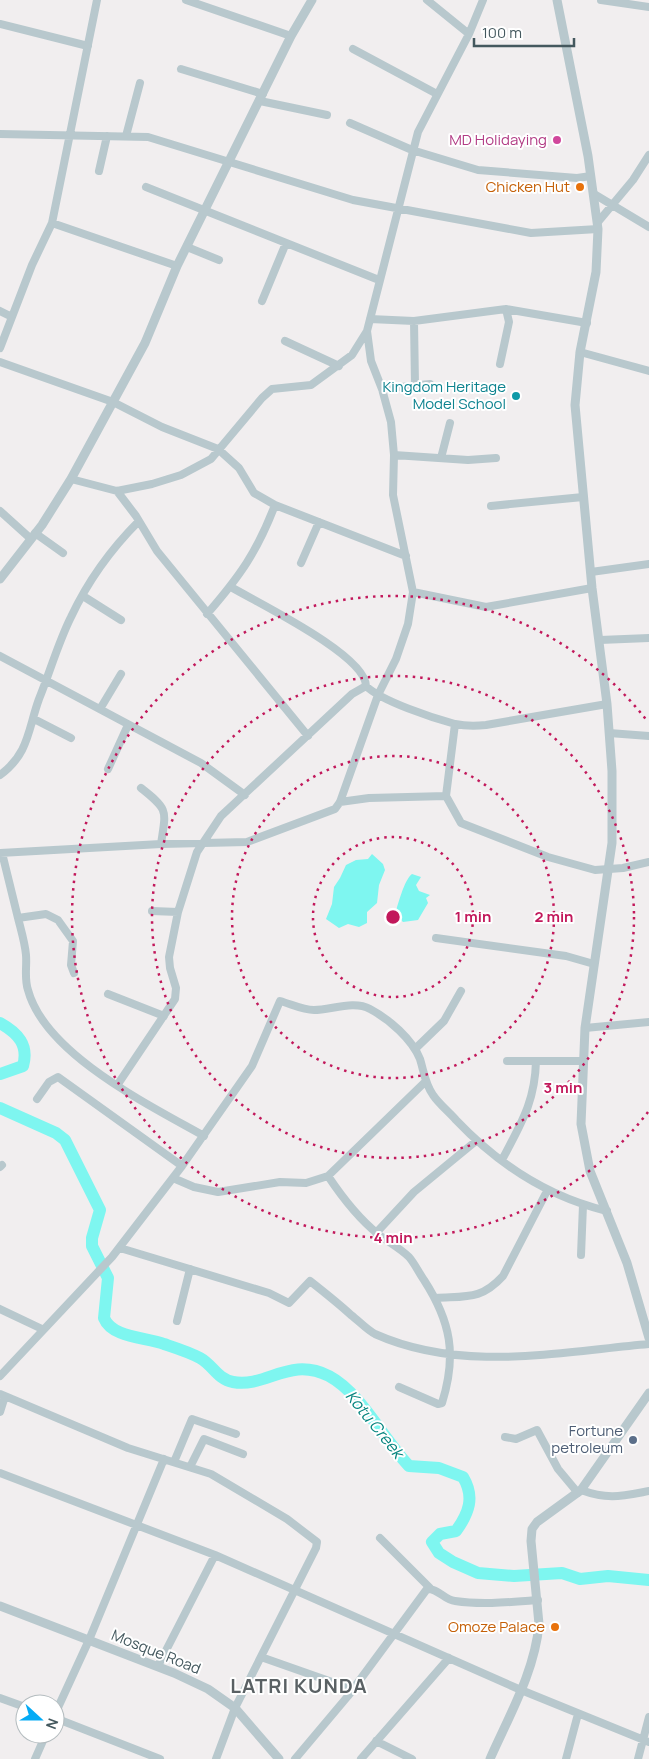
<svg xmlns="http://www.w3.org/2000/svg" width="649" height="1759" font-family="Manrope,sans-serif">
  <rect width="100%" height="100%" fill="#f1eeef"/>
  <path fill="#7ef6f0" d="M372 854 383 864 385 870 379 885 377 903 367 912V923L359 927 348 924 339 928 326 919 332 904 334 887 340 878 346 865 356 860 368 859Z
    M412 874 421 877 416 885 419 891 430 895 426 898 428 903 418 920 403 922 395 914C398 905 404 880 412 874Z"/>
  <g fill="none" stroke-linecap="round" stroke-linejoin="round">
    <path stroke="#7ef6f0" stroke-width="12" d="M0 1023C18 1033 29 1045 23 1066L0 1074
      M0 1108 56 1133 65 1140 100 1210 92 1238V1246L108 1278 104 1318C112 1338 146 1337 164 1344 176 1348 189 1352 200 1358 213 1365 217 1379 233 1382 267 1388 289 1356 329 1376 361 1393 383 1439 409 1466L439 1468 463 1477C475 1497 469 1513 456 1531L440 1534 432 1542 439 1553 453 1562 478 1573 514 1576 562 1573 580 1579 608 1576 649 1580"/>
    <path stroke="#b8c8cd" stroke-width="8" d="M186 0 291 36
      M427 0 469 34
      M601 0 649 7
      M0 24 88 46
      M353 49 437 94
      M181 69 263 94
      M260 101 327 115
      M350 123 412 150 478 170 577 178 591 176
      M0 134 148 137 353 200 531 233 598 229
      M126 136 140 83
      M99 171 107 136
      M146 187 379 280
      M594 194 649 227
      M598 222 633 180 649 155
      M52 223 177 266
      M187 247 219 260
      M262 301 286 243
      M0 311 12 317
      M370 319 414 321 506 309 587 323
      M414 321 415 385
      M285 341 339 366
      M0 348 32 265 52 223 97 0
      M580 352 649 371
      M0 362 113 402 162 427 218 449 239 468 254 493 275 505 406 556
      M500 364 509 322 506 309
      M382 389 430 384
      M394 455 468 460 496 458
      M441 458 450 423
      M71 479 117 491 152 484 181 475 211 459 262 398 272 389 311 385 352 355 367 331
      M117 491 136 516 157 551 308 736
      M491 506 583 497
      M0 511 31 539
      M35 533 63 553
      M301 563 319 522
      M591 572 649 564
      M231 587C256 602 366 655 366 686
      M413 592 486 607 592 588
      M83 596 121 620
      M207 614C240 576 257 552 275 505
      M600 640 649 638
      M0 656 201 763 245 795
      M100 709 121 674
      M34 719 71 738
      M455 724 446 796 461 823 548 857 595 870 623 868 649 862
      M609 733 649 736
      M108 769 128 725
      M0 775C29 754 28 729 39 699 50 672 58 643 71 617 87 583 112 548 139 521
      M141 788C169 810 166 810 161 844
      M340 802 369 798 446 796
      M0 853 161 844 247 842 335 809 340 802 378 695 396 659 408 624 413 592 393 495 394 455 391 422 382 389 371 361 367 331 418 132 469 34 483 0
      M2 853 18 918 46 914 58 920 73 941 71 965 74 973
      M152 911 178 912
      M18 918C21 930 25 943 26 955 27 967 24 978 28 990 45 1054 149 1105 204 1136
      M436 938 566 956 594 964
      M108 994 164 1016
      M585 1028 649 1022
      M415 1049 444 1021 461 991
      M507 1061H582
      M118 1084 175 999 176 988 170 968 169 957 178 912 197 852 221 816 352 694 366 686C381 701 433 718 455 724 465 726 476 726 486 725L607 704
      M37 1099 49 1082 58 1077 182 1166
      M502 1160C520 1125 535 1103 536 1061
      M0 1167 2 1165
      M328 1176C342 1197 358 1218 378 1234 388 1242 400 1248 409 1257 415 1264 419 1273 424 1280 451 1322 457 1355 442 1403L438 1404 399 1387
      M173 1178 194 1187 218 1192 280 1182 306 1183 328 1176 425 1082
      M376 1233 414 1192 476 1141
      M120 1248 269 1293 289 1303 310 1281C324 1292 338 1303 351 1315 359 1321 367 1330 375 1334 462 1373 558 1352 649 1344
      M581 1255 583 1205
      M436 1298C467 1296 481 1300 503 1276L547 1191
      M0 1309 42 1329
      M177 1321 190 1269
      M0 1376 112 1257 182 1166 252 1066 280 1001C291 1004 303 1010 314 1010 331 1010 354 1000 370 1009 389 1019 412 1039 420 1059 424 1072 425 1084 433 1095 439 1104 449 1112 456 1120 498 1164 548 1197 607 1211
      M0 1394 128 1448 211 1474 287 1519 317 1542 316 1548 235 1708 216 1759
      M0 1412 5 1396
      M505 1437 516 1439 537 1430 558 1469 578 1493
      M174 1462 192 1419 236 1434
      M190 1467 204 1439 243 1454
      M0 1473 215 1555 521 1690 649 1742
      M581 1490C608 1500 622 1496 649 1491
      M380 1538 430 1588
      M261 1657 352 1689
      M158 1666 215 1555
      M0 1698 25 1707
      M55 1714 89 1640 164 1459
      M55 1718 160 1759
      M376 1741 412 1759
      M35 1759 46 1734
      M295 1759 348 1696 427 1589C438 1588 444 1600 455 1601 482 1605 511 1602 538 1600
      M361 1759 449 1658
      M566 1759 578 1714
      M638 1759 649 1717"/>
    <path stroke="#b8c8cd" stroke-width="9" d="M557 0 588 156 598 229 596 272 580 352 575 405 592 588 607 704 612 771V843L585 1028 581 1124 590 1171 627 1263 649 1338
      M0 579 42 525 71 479 145 343 177 266 291 36 312 0
      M0 1606 174 1673 208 1689 235 1708 279 1759
      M490 1759C509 1716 535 1671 539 1624L531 1541 532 1529 537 1522 581 1490 649 1393"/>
  </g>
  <g fill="none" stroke="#c2185b" stroke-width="2.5" stroke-dasharray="2.5 5">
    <circle cx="393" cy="917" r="80"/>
    <circle cx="393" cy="917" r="161"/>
    <circle cx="393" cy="917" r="241"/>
    <path d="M648 1112A321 321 0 1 1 648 722"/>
  </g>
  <circle fill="#d1479c" stroke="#fff" stroke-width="2" cx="557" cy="140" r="5"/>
  <g fill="#e8710a" stroke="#fff" stroke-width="2">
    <circle cx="580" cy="187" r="5"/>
    <circle cx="555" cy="1627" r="5"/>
  </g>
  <circle fill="#0f9aa8" stroke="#fff" stroke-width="2" cx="516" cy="396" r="5"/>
  <circle fill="#5c6f8a" stroke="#fff" stroke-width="2" cx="633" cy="1440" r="5"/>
  <g text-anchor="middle" stroke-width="4" stroke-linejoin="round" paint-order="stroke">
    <g font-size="15" fill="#b23c85" stroke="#fff" text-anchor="end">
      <text x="547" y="145">MD Holidaying</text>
    </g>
    <g font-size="15" fill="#c56008" stroke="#fff" text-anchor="end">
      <text x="570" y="192">Chicken Hut</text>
      <text x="545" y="1632">Omoze Palace</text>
    </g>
    <g font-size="15" fill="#0d838f" stroke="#fff" text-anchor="end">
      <text x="506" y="392">Kingdom Heritage<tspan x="506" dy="17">Model School</tspan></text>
    </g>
    <g font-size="15" fill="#4e5e75" stroke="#fff" text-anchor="end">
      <text x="623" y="1436">Fortune<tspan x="623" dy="17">petroleum</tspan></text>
    </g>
    <g font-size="15" fill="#44585e" stroke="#fff">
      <text transform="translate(156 1652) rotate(22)" y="5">Mosque Road</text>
    </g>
    <g font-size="16" font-style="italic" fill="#05847e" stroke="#fff">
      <text transform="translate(375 1424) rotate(51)" y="6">Kotu Creek</text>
    </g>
    <g font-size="20" font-weight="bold" letter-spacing="1" fill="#5a6164" stroke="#fff">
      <text x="299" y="1693">LATRI KUNDA</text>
    </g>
  </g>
  <circle cx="393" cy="917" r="8" fill="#c2185b" stroke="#fff" stroke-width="2.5"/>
  <g font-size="15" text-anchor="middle" font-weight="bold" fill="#c2185b" stroke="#fff" stroke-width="4" stroke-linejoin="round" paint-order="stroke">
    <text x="473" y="922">1 min</text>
    <text x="554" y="922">2 min</text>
    <text x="563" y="1093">3 min</text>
    <text x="393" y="1243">4 min</text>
  </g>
  <g transform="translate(40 1719) rotate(111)"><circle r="24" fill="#ffffff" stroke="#b4bcbf"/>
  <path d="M0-4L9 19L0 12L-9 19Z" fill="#04abf5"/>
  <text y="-8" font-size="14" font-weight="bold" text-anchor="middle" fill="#44585e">N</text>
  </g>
  <path d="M474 38v8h100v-8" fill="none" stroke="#44585e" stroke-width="2.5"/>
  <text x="482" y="38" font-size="15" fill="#44585e" stroke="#ffffff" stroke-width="4" paint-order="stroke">100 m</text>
</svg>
